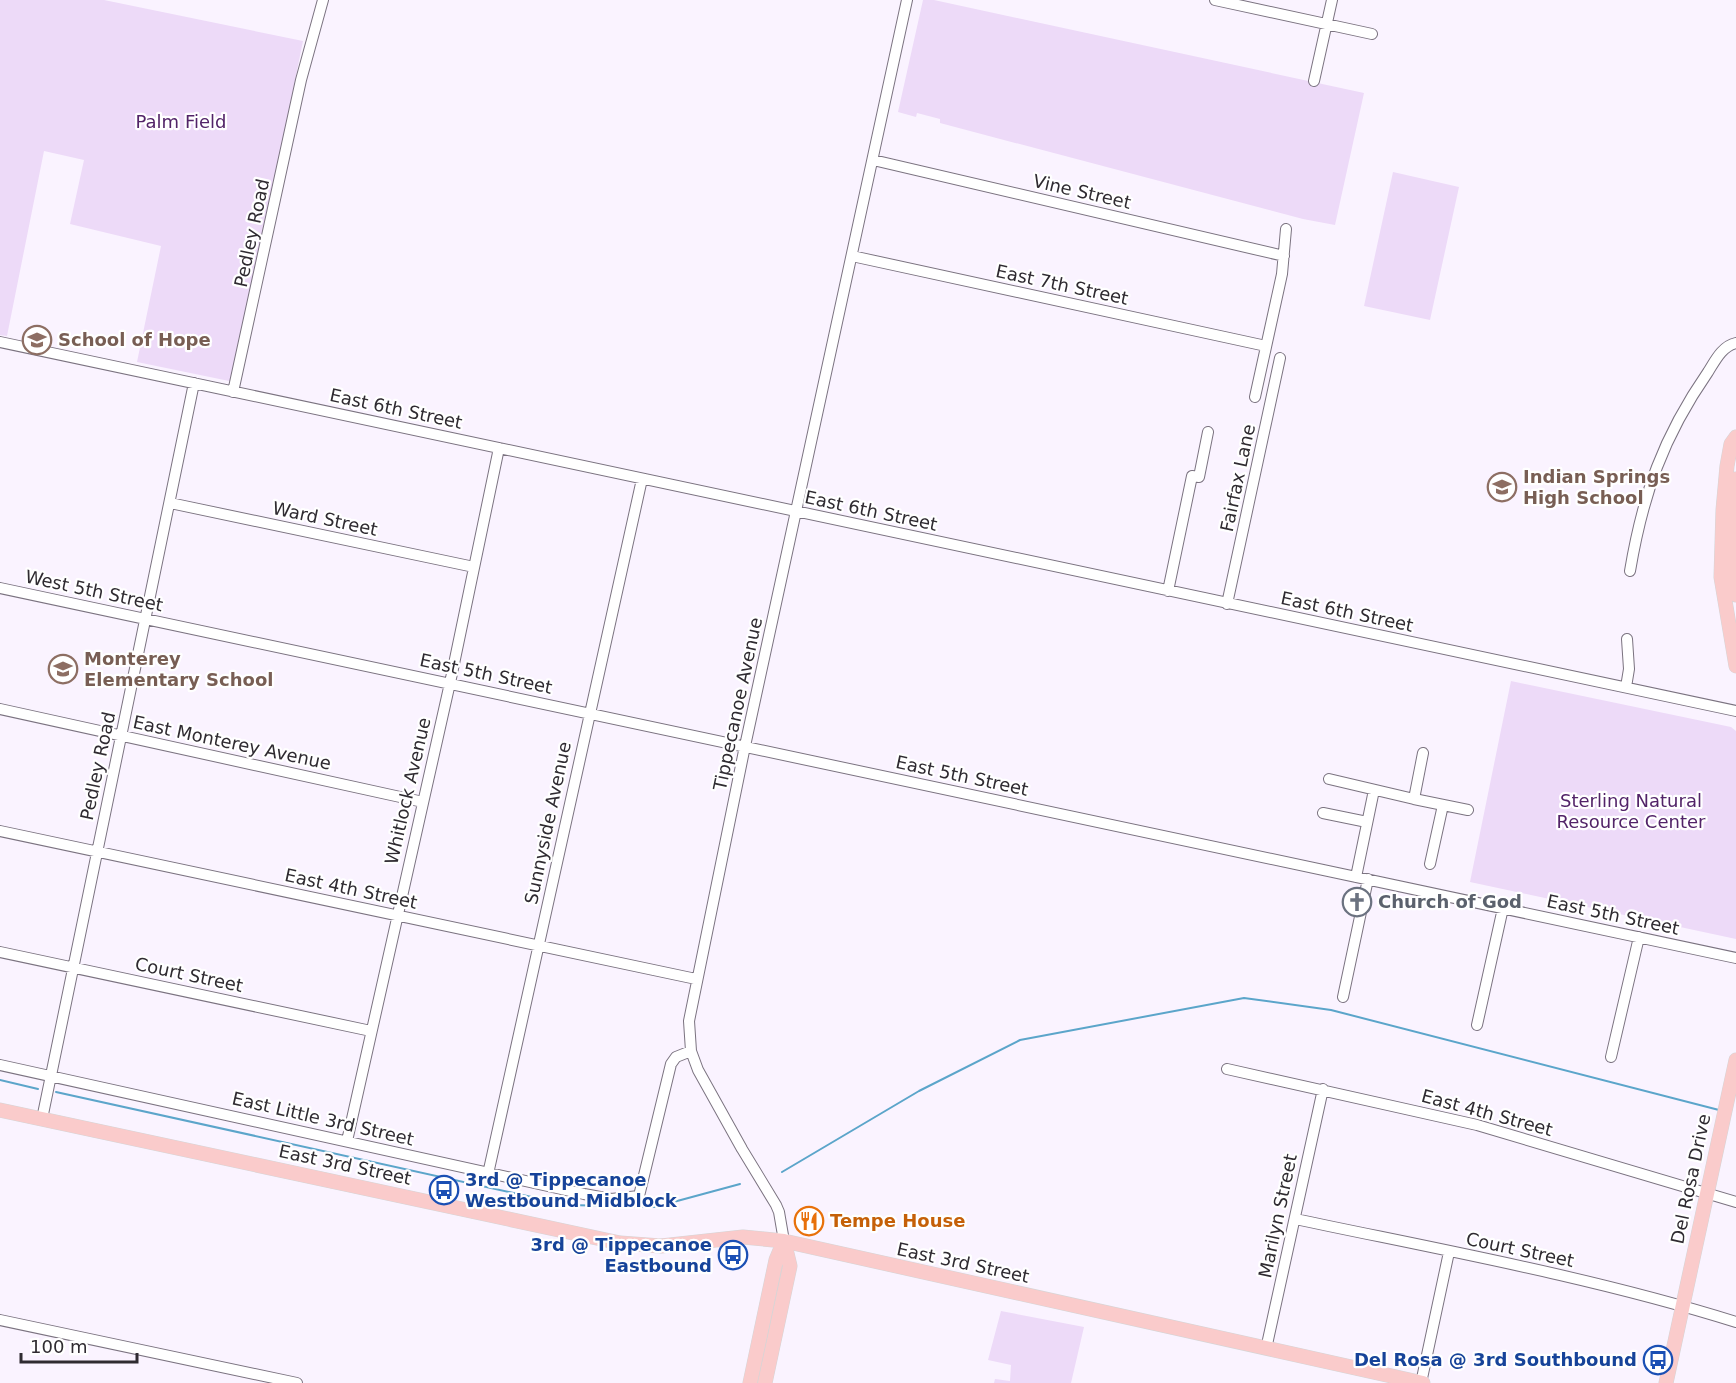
<svg xmlns="http://www.w3.org/2000/svg" width="1736" height="1383" font-family="'DejaVu Sans',sans-serif">
  <rect width="100%" height="100%" fill="#faf3ff"/>
  <path fill="#eddaf8" d="M0 0H104L303 41 234 382 137 362 161 246 70 224 84 160 44 151 7 336 0 335Z
    M923 0H934L1364 93 1335 225 1303 219 940 123V119L917 113 916 117 898 112Z
    M1393 172 1459 187 1430 320 1364 306Z
    M1511 681 1731 727 1736 731V939L1470 882Z
    M1001 1311 1084 1327 1071 1383H994L995 1379 1010 1381 1011 1365 988 1360Z"/>
  <g fill="none" stroke-linecap="round" stroke-linejoin="round">
    <path stroke="#5ba5ca" stroke-width="2" d="M0 1080 38 1089
      M56 1092 568 1205 655 1207 740 1184
      M782 1172 919 1091 1020 1040 1244 998 1331 1010 1719 1110"/>
    <g stroke="#7b7380" stroke-width="12">
      <path id="minor" d="M1215 0 1372 34
        M1314 81 1332 0
        M873 160 1284 256
        M852 256 1266 346
        M0 342 1736 711
        M233 392 301 80 323 0
        M1255 397 1282 274 1286 229
        M170 503 474 567
        M1630 571C1643 494 1663 437 1708 372 1715 361 1722 346 1736 343
        M0 588 1736 958
        M1168 591 1192 476 1199 477 1208 432
        M1227 604 1280 358
        M1626 687 1629 669 1627 639
        M0 709 423 802
        M1423 753 1414 799 1468 810
        M1329 779 1414 799
        M1323 813 1367 822
        M0 831 696 979
        M1430 864 1443 805
        M1356 877 1374 790
        M0 952 371 1031
        M1343 997 1368 879
        M1477 1025 1503 908
        M1611 1057 1639 937
        M0 1065 584 1194 611 1199 639 1196 671 1064 676 1057 691 1051
        M1227 1069 1477 1125 1736 1202
        M42 1119 194 383
        M347 1141 450 683 499 448
        M488 1174 642 479
        M1295 1219C1442 1250 1592 1277 1736 1322
        M784 1241 779 1212 776 1205 742 1149 698 1070 691 1051 689 1021 745 746 907 0
        M0 1320 297 1383
        M1266 1349 1323 1089
        M1421 1383 1449 1252"/>
    </g>
    <g stroke="#d5d5d6" stroke-width="15">
      <path id="major" d="M1736 437 1731 444 1727 466 1723 510 1721 577 1736 666
        M1736 479C1730 517 1731 557 1736 595
        M0 1110 620 1243 661 1246 743 1237 784 1241 1423 1383
        M750 1383 776 1260 784 1241
        M765 1383 790 1266 784 1241
        M1666 1383 1736 1060"/>
    </g>
    <use href="#minor" stroke="#fff" stroke-width="10"/>
    <use href="#major" stroke="#facbcb" stroke-width="14"/>
  </g>
  <defs>
    <g id="school-ring" transform="scale(1.5)"><circle r="9.5" fill="#fff" stroke="#8d6e63" stroke-width="1.5"/><path d="M0-5L7-2L0 1L-7-2ZM-4 1L0 2.5L4 1V4Q0 6-4 4Z" fill="#8d6e63"/></g>
    <g id="church-ring" transform="scale(1.5)"><circle r="9.5" fill="#fff" stroke="#6b7280" stroke-width="1.5"/><path d="M-1.2-6h2.4v3.5h3.3v2.4h-3.3V6h-2.4V-.1h-3.3v-2.4h3.3Z" fill="#6b7280"/></g>
    <g id="bus-ring" transform="scale(1.5)"><circle r="9.5" fill="#fff" stroke="#1a4fb4" stroke-width="1.5"/><path d="M-5-6H5V4H4V6H2V4H-2V6H-4V4H-5ZM-3.5-4V0h7V-4ZM-3.5 1.2v1.5H-2V1.2ZM2 1.2v1.5H3.5V1.2Z" fill="#1a4fb4"/></g>
    <g id="restaurant-ring" transform="scale(1.5)"><circle r="9.5" fill="#fff" stroke="#e8710a" stroke-width="1.5"/><path d="M-5-6h1v4h1v-4h1v4h1v-4h1v5L-1.5 .5V6h-2V.5L-5-1ZM5-6V6H3V1.5H1.5Q1.5-4 5-6Z" fill="#e8710a"/></g>
  </defs>
  <g fill-rule="evenodd">
    <use href="#school-ring" x="37" y="340"/>
    <use href="#school-ring" x="1502" y="487"/>
    <use href="#school-ring" x="63" y="669"/>
    <use href="#church-ring" x="1357" y="902"/>
    <use href="#bus-ring" x="444" y="1190"/>
    <use href="#restaurant-ring" x="809" y="1221"/>
    <use href="#bus-ring" x="733" y="1255"/>
    <use href="#bus-ring" x="1658" y="1360"/>
  </g>
  <g text-anchor="middle" stroke-width="4.5" stroke-linejoin="round" paint-order="stroke">
    <g font-size="18" fill="#522368" stroke="#fff">
      <text x="181" y="128">Palm Field</text>
      <text x="1631" y="807">Sterling Natural<tspan x="1631" dy="21">Resource Center</tspan></text>
    </g>
    <g font-size="18" fill="#2f2b31" stroke="#fff">
      <text transform="translate(1082 192) rotate(13)" y="6">Vine Street</text>
      <text transform="translate(252 233) rotate(-78)" y="6">Pedley Road</text>
      <text transform="translate(1062 285) rotate(12)" y="6">East 7th Street</text>
      <text transform="translate(396 409) rotate(12)" y="6">East 6th Street</text>
      <text transform="translate(1238 478) rotate(-78)" y="6">Fairfax Lane</text>
      <text transform="translate(871 511) rotate(12)" y="6">East 6th Street</text>
      <text transform="translate(325 519) rotate(12)" y="6">Ward Street</text>
      <text transform="translate(94 591) rotate(12)" y="6">West 5th Street</text>
      <text transform="translate(1347 612) rotate(12)" y="6">East 6th Street</text>
      <text transform="translate(486 674) rotate(12)" y="6">East 5th Street</text>
      <text transform="translate(738 704) rotate(-78)" y="6">Tippecanoe Avenue</text>
      <text transform="translate(232 743) rotate(12)" y="6">East Monterey Avenue</text>
      <text transform="translate(98 766) rotate(-78)" y="6">Pedley Road</text>
      <text transform="translate(962 776) rotate(12)" y="6">East 5th Street</text>
      <text transform="translate(408 791) rotate(-77)" y="6">Whitlock Avenue</text>
      <text transform="translate(548 823) rotate(-78)" y="6">Sunnyside Avenue</text>
      <text transform="translate(351 889) rotate(12)" y="6">East 4th Street</text>
      <text transform="translate(1613 915) rotate(12)" y="6">East 5th Street</text>
      <text transform="translate(189 975) rotate(12)" y="6">Court Street</text>
      <text transform="translate(1487 1113) rotate(15)" y="6">East 4th Street</text>
      <text transform="translate(323 1119) rotate(13)" y="6">East Little 3rd Street</text>
      <text transform="translate(345 1165) rotate(12)" y="6">East 3rd Street</text>
      <text transform="translate(1691 1179) rotate(-78)" y="6">Del Rosa Drive</text>
      <text transform="translate(1278 1216) rotate(-78)" y="6">Marilyn Street</text>
      <text transform="translate(1520 1250) rotate(12)" y="6">Court Street</text>
      <text transform="translate(963 1263) rotate(12)" y="6">East 3rd Street</text>
    </g>
    <g font-size="18" font-weight="bold" fill="#785e54" stroke="#fff" text-anchor="start">
      <text x="58" y="346">School of Hope</text>
      <text x="1523" y="483">Indian Springs<tspan x="1523" dy="21">High School</tspan></text>
      <text x="84" y="665">Monterey<tspan x="84" dy="21">Elementary School</tspan></text>
    </g>
    <g font-size="18" font-weight="bold" fill="#5b616d" stroke="#fff" text-anchor="start">
      <text x="1378" y="908">Church of God</text>
    </g>
    <g font-size="18" font-weight="bold" fill="#164399" stroke="#fff" text-anchor="end">
      <text x="465" y="1186" text-anchor="start">3rd @ Tippecanoe<tspan x="465" dy="21">Westbound Midblock</tspan></text>
      <text x="712" y="1251">3rd @ Tippecanoe<tspan x="712" dy="21">Eastbound</tspan></text>
      <text x="1637" y="1366">Del Rosa @ 3rd Southbound</text>
    </g>
    <g font-size="18" font-weight="bold" fill="#c56008" stroke="#fff" text-anchor="start">
      <text x="830" y="1227">Tempe House</text>
    </g>
  </g>
  <path d="M21 1353v9h116v-9" fill="none" stroke="#2f2b31" stroke-width="3"/>
  <text x="30" y="1353" font-size="18" fill="#2f2b31" stroke="#ffffff" stroke-width="4.5" paint-order="stroke">100 m</text>
</svg>
